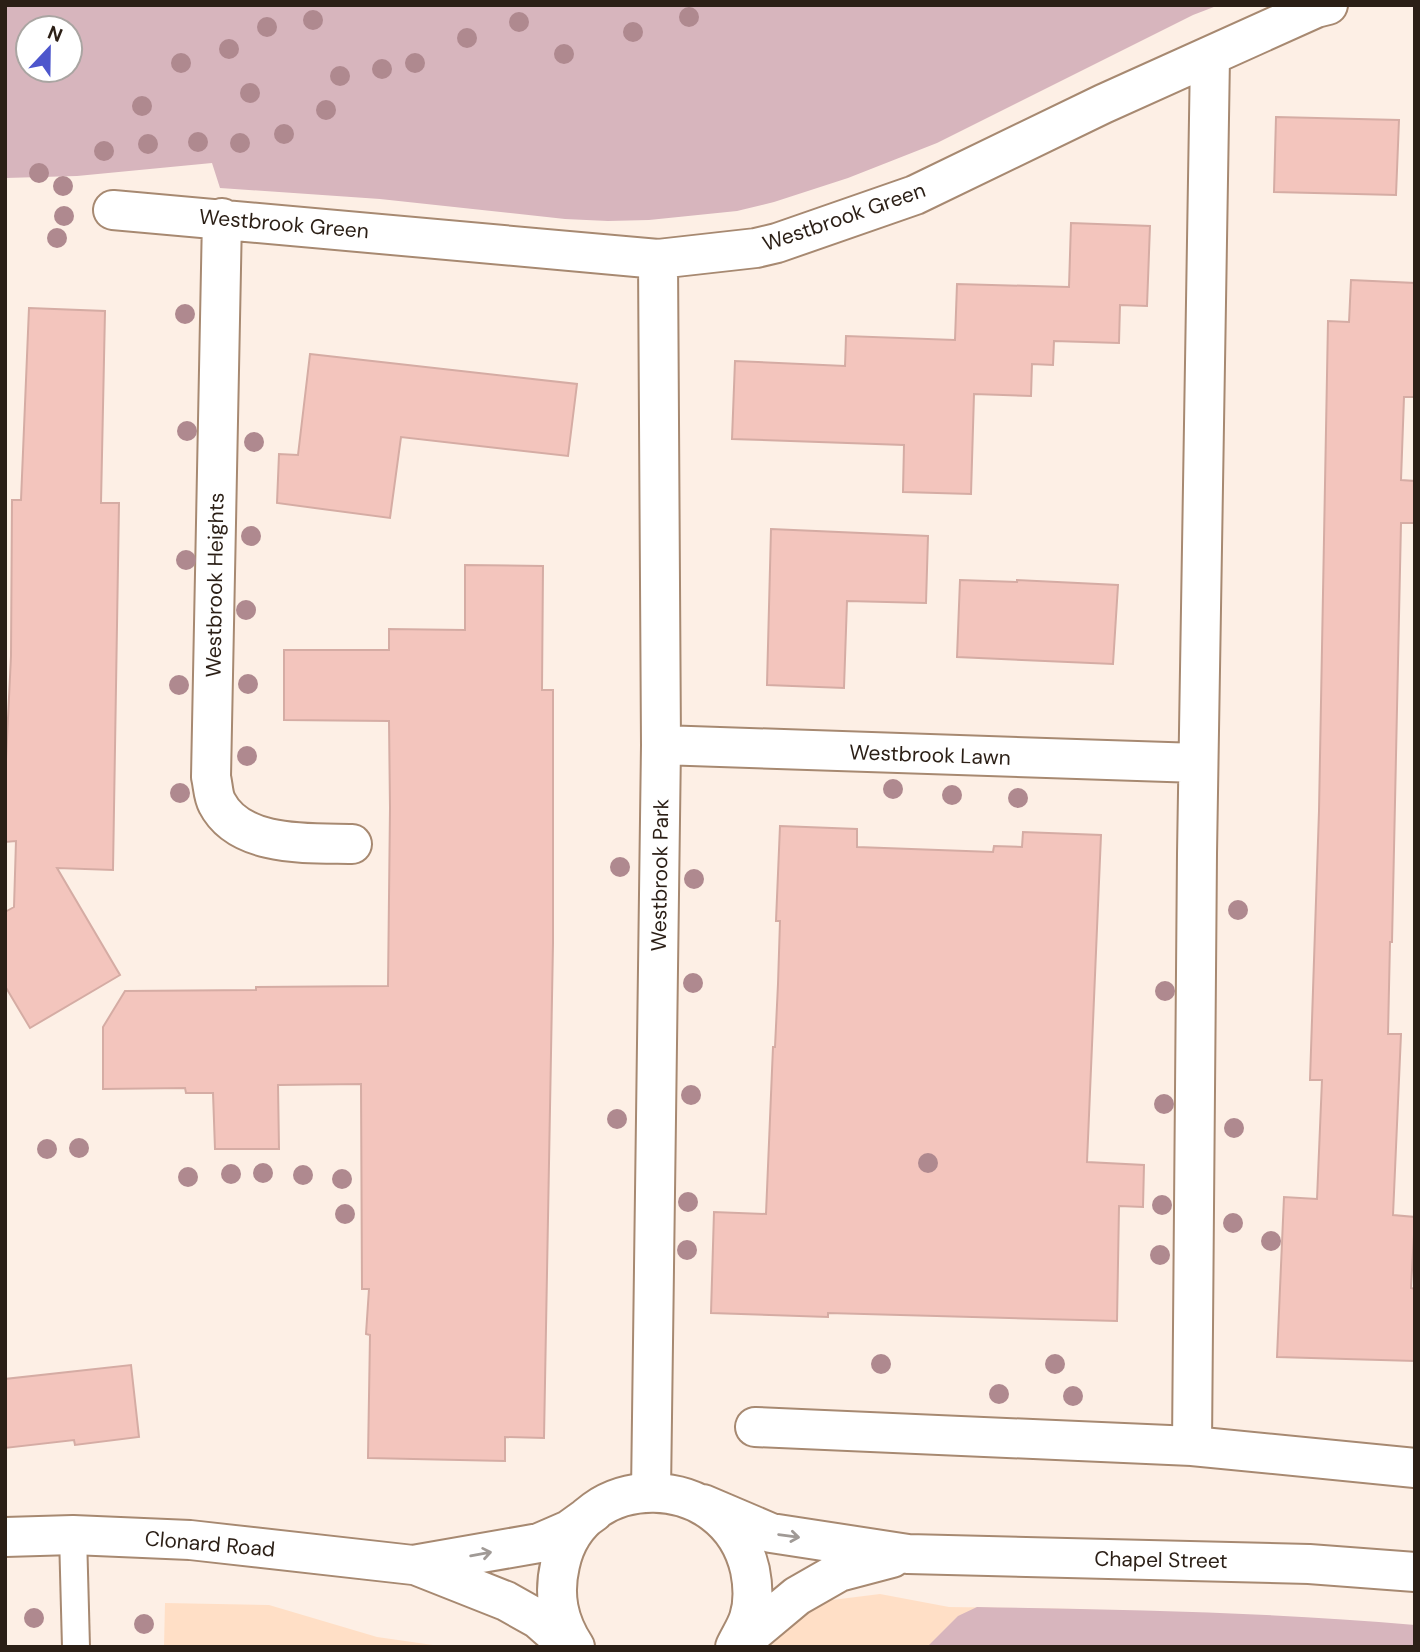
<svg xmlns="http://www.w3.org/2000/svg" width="1420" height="1652" font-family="'DM Sans',sans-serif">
  <rect width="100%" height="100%" fill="#fdefe5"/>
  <path fill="#ffdfc6" d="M880 1594 949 1607 1078 1609 1415 1630V1647H769L790 1624 824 1601Z
    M165 1603 269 1605 377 1637 447 1647H164Z"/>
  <path fill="#d7b5bd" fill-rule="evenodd" d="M5 5H1219L1193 15 937 143 848 178 774 202 737 211 649 220 608 221 565 219 380 199 220 188 212 163 77 176 5 178ZM28 28H70V70H28Z
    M977 1607C1123 1610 1270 1612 1415 1625V1647H927L958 1616Z"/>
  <path fill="#f3c5bd" stroke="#d5aca4" stroke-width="2" d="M1276 117 1399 120 1396 195 1274 192Z
    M1071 223 1150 226 1147 306 1120 305 1119 343 1054 341 1053 365 1032 364 1031 396 974 394 971 494 903 492 904 445 732 439 735 361 845 366 846 336 955 340 957 284 1069 287Z
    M1351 280 1415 283V397H1404L1401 480 1415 481V523H1401L1392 942H1390L1388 1034H1401L1393 1215 1415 1217 1411 1288 1415 1289V1361L1277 1357 1284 1197 1317 1199 1322 1080H1310L1319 811 1328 321 1349 322Z
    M29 308 105 311 101 503H119L113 870 57 868 120 975 30 1028 5 986V912L14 907 16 841 5 842V780L11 656 12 500H21Z
    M310 354 577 384 568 456 401 437 390 518 277 503 279 454 298 455Z
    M771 529 928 536 926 603 847 601 844 688 767 685Z
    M465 565 543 566 542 690H553V943L544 1438 505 1437V1461L368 1458 370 1335 366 1334 369 1289H362L361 1084 278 1085 279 1149H215L213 1093H186L185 1088 103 1089V1027L125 991 256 990V987L388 986 390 808 389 721 284 720V650H389V629L465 630Z
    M960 580 1017 582V580L1118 585 1113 664 957 657Z
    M780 826 857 829V847L993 852 994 846 1022 847 1023 832 1101 835 1087 1162 1144 1165 1143 1207 1119 1206 1117 1321 828 1313V1317L711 1313 714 1212 766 1214 773 1047H775L778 984 780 921H776Z
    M131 1365 139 1437 75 1445 74 1440 5 1448V1379Z"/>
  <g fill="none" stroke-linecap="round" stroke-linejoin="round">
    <g stroke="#a78971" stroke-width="30">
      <path id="lane" d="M73 1535 76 1647"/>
    </g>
    <g stroke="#a78971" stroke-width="42">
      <path id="street" d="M113 210 658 259 756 248 777 243 915 195 1103 104 1316 8 1328 5
        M222 218 211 777C213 785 213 796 217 803 240 848 310 843 352 844
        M661 745 1198 763
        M755 1427 1192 1446 1415 1468
        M1192 1446 1197 854 1210 57
        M651 1492 661 745 658 259"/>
    </g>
    <g stroke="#a78971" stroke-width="42">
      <path id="secondary" d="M703 1504 771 1533 908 1554 1309 1564 1415 1572
        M5 1537 73 1535 190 1540 413 1565 539 1543 569 1530 594 1512
        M415 1565 506 1601 538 1619 570 1647
        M737 1646 797 1596 839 1572 892 1558
        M575 1647C558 1621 553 1595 560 1565 580 1468 727 1468 750 1570 753 1585 754 1602 749 1618 746 1628 739 1638 735 1647"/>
    </g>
    <use href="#lane" stroke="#fff" stroke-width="26"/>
    <use href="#street" stroke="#fff" stroke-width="38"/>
    <use href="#secondary" stroke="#fff" stroke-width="38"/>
  </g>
  <g fill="#af898f">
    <circle cx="689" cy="17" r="10"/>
    <circle cx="313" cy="20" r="10"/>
    <circle cx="519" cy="22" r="10"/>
    <circle cx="267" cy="27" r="10"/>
    <circle cx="633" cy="32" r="10"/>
    <circle cx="467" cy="38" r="10"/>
    <circle cx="229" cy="49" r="10"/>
    <circle cx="564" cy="54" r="10"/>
    <circle cx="181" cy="63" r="10"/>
    <circle cx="415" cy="63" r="10"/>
    <circle cx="382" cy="69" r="10"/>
    <circle cx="340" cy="76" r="10"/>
    <circle cx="250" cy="93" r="10"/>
    <circle cx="142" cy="106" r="10"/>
    <circle cx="326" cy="110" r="10"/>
    <circle cx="284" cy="134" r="10"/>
    <circle cx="198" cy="142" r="10"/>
    <circle cx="240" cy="143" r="10"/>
    <circle cx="148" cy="144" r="10"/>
    <circle cx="104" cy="151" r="10"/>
    <circle cx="39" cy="173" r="10"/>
    <circle cx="63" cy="186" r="10"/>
    <circle cx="64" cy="216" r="10"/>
    <circle cx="57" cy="238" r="10"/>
    <circle cx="185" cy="314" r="10"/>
    <circle cx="187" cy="431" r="10"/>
    <circle cx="254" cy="442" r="10"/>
    <circle cx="251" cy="536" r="10"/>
    <circle cx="186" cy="560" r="10"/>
    <circle cx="246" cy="610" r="10"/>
    <circle cx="248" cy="684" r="10"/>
    <circle cx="179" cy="685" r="10"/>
    <circle cx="247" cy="756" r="10"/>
    <circle cx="893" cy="789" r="10"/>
    <circle cx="180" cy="793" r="10"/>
    <circle cx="952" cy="795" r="10"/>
    <circle cx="1018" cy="798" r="10"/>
    <circle cx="620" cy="867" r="10"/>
    <circle cx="694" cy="879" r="10"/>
    <circle cx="1238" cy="910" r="10"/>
    <circle cx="693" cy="983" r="10"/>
    <circle cx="1165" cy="991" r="10"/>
    <circle cx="691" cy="1095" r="10"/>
    <circle cx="1164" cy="1104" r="10"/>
    <circle cx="617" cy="1119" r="10"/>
    <circle cx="1234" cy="1128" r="10"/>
    <circle cx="79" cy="1148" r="10"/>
    <circle cx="47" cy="1149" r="10"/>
    <circle cx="928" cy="1163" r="10"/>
    <circle cx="263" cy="1173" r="10"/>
    <circle cx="231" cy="1174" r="10"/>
    <circle cx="303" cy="1175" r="10"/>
    <circle cx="188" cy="1177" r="10"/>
    <circle cx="342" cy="1179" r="10"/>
    <circle cx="688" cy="1202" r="10"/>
    <circle cx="1162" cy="1205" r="10"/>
    <circle cx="345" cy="1214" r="10"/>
    <circle cx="1233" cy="1223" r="10"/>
    <circle cx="1271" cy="1241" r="10"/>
    <circle cx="687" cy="1250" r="10"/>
    <circle cx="1160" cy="1255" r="10"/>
    <circle cx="881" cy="1364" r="10"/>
    <circle cx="1055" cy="1364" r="10"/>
    <circle cx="999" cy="1394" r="10"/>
    <circle cx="1073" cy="1396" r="10"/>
    <circle cx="34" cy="1618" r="10"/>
    <circle cx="144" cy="1624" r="10"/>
  </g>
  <defs><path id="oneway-shaft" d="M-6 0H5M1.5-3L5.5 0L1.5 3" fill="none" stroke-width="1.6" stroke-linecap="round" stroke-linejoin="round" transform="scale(1.75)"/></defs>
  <g stroke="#a09a96">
    <use href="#oneway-shaft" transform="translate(789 1536) rotate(8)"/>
    <use href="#oneway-shaft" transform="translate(481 1554) rotate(-10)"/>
  </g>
  <g text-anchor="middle" stroke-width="6" stroke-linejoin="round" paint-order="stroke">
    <g font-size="21" fill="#2b1f16" stroke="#fff">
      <text transform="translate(844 217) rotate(-19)" y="7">Westbrook Green</text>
      <text transform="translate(284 224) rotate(5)" y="7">Westbrook Green</text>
      <text transform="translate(215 585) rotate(-89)" y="7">Westbrook Heights</text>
      <text transform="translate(930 755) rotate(2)" y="7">Westbrook Lawn</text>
      <text transform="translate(660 875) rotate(-89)" y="7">Westbrook Park</text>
      <text transform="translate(210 1544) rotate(5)" y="7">Clonard Road</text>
      <text transform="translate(1161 1560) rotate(1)" y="7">Chapel Street</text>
    </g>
  </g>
  <rect width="1420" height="1652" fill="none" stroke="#2b1f16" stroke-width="14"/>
  <g transform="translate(49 49) rotate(22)"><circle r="33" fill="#ffffff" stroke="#aaa5a2" stroke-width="2"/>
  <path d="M0-5L12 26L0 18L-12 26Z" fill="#4d56cc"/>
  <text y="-10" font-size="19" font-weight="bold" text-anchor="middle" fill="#2b1f16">N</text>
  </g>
</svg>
